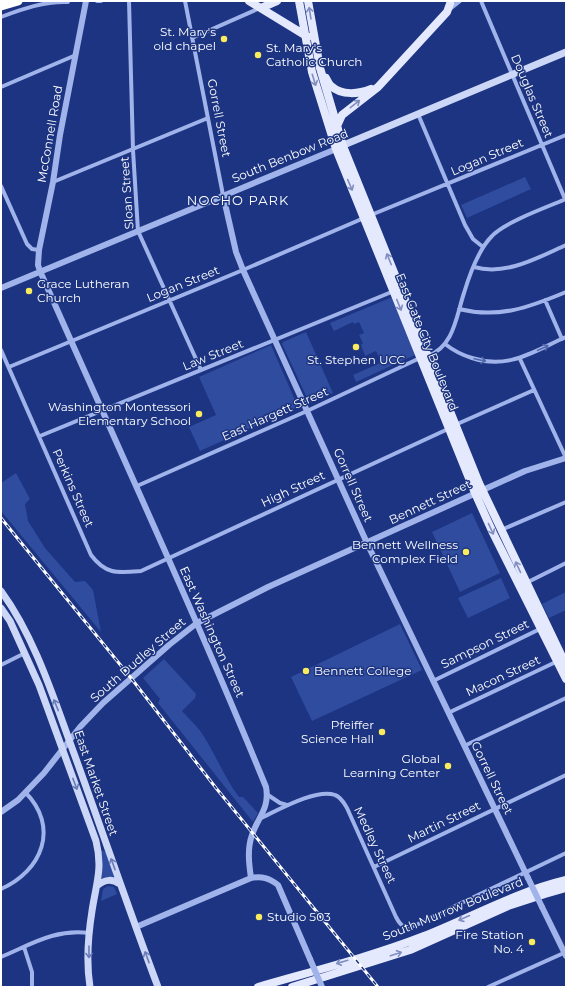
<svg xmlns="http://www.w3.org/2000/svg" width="567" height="988" font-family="Montserrat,sans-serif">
  <rect width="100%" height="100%" fill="#1c3481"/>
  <path fill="#2f4c9f" d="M525 177 531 189 467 218 461 205Z
    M390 298H392L415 355 356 382 353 375 380 363 381 361 376 351 365 356 361 345 363 343 359 335 364 333 359 322 354 324 353 322 334 331 330 323Z
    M306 332 333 393 311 403 309 402 282 344 283 342Z
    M271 345 298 407 200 451 189 427 216 415 199 377Z
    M16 473 30 499 25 504 28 521 45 548 75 582 85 581 93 590 101 632 1 511V483Z
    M472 513 500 573 460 592 432 532Z
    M501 578 510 598 468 618 458 598Z
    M566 592V610L549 618 542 604Z
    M400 624 422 670 312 721 291 677Z
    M164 659 196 694 195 698 182 711C188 718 195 724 201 732 215 753 224 777 239 797H243L258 813 253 822 158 703 160 699 143 678Z
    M101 850 106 852 114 876 113 878 103 879 102 877V859Z
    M108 886 114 887 117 894 101 901 103 889Z"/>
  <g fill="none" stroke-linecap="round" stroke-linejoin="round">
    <path stroke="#a0b3ea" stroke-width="4" d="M97 1H101
      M129 1 133 150 138 231 201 370
      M185 1 223 195
      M481 1 565 199
      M450 9 460 1
      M1 17C22 9 45 1 68 2
      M192 38 260 8
      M1 87 76 55
      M418 114 465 225 473 239 483 247
      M53 182 208 118
      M1 186 27 244 32 249 39 250
      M371 215 566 135
      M474 267C506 276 537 258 566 245
      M545 300 562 339
      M459 309C499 319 530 307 566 292
      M445 344C454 351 462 355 472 358 509 370 534 351 566 337
      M1 350 91 555C106 575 118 573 141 571L448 429
      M428 356C454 346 456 317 464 293 470 273 478 250 492 236 505 222 547 207 566 199
      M520 359 566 458
      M9 367 243 270 364 218
      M455 425 534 390
      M40 436 394 291
      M137 486 307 411 420 358
      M501 530 566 502
      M526 583 566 563
      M1 665 25 653
      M433 681 542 628
      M448 713 558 661
      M464 746 566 698
      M268 795 280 803 287 805
      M261 818C278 810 317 788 335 795 341 797 344 803 347 808L396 917C405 935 413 926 428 919L566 853
      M374 867 566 775
      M1 889C42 871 60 827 25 792
      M24 947 32 972V987
      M1 957C32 944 54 929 89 933
      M488 987 566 952"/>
    <path stroke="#a0b3ea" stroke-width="6" d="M86 1 60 135 53 182 39 250 38 265 40 271C116 443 195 613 266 787 270 808 258 817 252 835 247 849 249 864 251 878
      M223 195 236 252 243 270 367 543 528 878
      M1 288 336 149
      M1 812 18 800 44 773 80 727 103 703 169 645 197 623 268 587 485 489 525 471 566 458
      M542 907 566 956
      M136 927 251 878C262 876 269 878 278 885L310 959"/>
    <path stroke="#ccd6f7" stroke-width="7" d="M339 147 566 52
      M1 591C34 636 53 696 72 748 101 827 128 908 158 987
      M1 608 10 621 39 685 96 841C103 869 96 884 92 911 88 936 86 962 90 987
      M98 885C106 879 112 879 120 884"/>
    <path stroke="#e4e9fe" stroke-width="8" d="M249 1 308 37
      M299 1 312 72 336 149 475 493 493 533 566 679
      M308 1 320 68 343 146 479 483 566 665
      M261 8 277 1
      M326 78C327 80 329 84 331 86 342 96 359 94 371 89
      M337 126 342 115 378 87 447 12 451 1
      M258 987C313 971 370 957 424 936 472 917 516 892 566 880
      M292 987 410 950 508 906 545 894 566 888"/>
    <path stroke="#fff" stroke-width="9" d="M1 6 18 1"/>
    <g stroke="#fff" stroke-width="3">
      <path id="rail" d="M1 518 131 678 216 788 378 987"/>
    </g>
    <use href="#rail" stroke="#1c3481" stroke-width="1.5" stroke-dasharray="4.5" stroke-linecap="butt"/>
    <path stroke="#a0b3ea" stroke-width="6" d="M528 878 542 907
      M310 959 322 987"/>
  </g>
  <defs><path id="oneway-shaft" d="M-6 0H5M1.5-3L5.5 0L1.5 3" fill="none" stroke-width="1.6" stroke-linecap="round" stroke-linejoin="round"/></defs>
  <g stroke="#808ec0">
    <use href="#oneway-shaft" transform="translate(310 13) rotate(-99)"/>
    <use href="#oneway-shaft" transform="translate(314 80) rotate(73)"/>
    <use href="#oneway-shaft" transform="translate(355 104) rotate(-38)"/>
    <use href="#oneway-shaft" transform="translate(350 185) rotate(67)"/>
    <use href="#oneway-shaft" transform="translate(389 259) rotate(-112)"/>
    <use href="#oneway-shaft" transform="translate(399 305) rotate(68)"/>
    <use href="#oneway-shaft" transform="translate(491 529) rotate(65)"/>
    <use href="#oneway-shaft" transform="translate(518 567) rotate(-115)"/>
    <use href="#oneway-shaft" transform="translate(464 918) rotate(156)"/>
    <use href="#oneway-shaft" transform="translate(396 954) rotate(-18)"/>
    <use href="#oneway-shaft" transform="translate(342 962) rotate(164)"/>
  </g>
  <g stroke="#5167ab">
    <use href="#oneway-shaft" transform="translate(543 348) rotate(-25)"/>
    <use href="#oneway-shaft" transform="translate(480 360) rotate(12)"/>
  </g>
  <g stroke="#6b7db6">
    <use href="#oneway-shaft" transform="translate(56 705) rotate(-112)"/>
    <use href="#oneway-shaft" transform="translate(75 784) rotate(69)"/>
    <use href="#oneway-shaft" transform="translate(113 864) rotate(-110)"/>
    <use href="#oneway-shaft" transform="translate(89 952) rotate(90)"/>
    <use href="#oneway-shaft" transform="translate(147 957) rotate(-110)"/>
  </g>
  <g fill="#faec5e" stroke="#1c3481" stroke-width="1.5">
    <circle cx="224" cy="39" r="4"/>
    <circle cx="258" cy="55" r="4"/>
    <circle cx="29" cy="291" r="4"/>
    <circle cx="356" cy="347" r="4"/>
    <circle cx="199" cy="414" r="4"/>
    <circle cx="466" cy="552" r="4"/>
    <circle cx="306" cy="671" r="4"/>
    <circle cx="382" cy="732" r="4"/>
    <circle cx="448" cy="766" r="4"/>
    <circle cx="259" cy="917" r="4"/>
    <circle cx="532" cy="942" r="4"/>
  </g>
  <g text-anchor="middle" stroke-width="3" stroke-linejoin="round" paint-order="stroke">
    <g font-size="12" fill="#fff" stroke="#1c3481" text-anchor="end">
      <text x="216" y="36">St. Mary's<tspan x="216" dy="14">old chapel</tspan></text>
      <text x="266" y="52" text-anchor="start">St. Mary's<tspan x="266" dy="14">Catholic Church</tspan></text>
      <text x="37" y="288" text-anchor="start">Grace Lutheran<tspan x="37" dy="14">Church</tspan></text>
      <text x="356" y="364" text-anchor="middle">St. Stephen UCC</text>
      <text x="191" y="411">Washington Montessori<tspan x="191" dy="14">Elementary School</tspan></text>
      <text x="458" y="549">Bennett Wellness<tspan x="458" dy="14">Complex Field</tspan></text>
      <text x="314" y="675" text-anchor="start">Bennett College</text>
      <text x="374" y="729">Pfeiffer<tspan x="374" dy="14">Science Hall</tspan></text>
      <text x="440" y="763">Global<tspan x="440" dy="14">Learning Center</tspan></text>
      <text x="267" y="921" text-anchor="start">Studio 503</text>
      <text x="524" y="939">Fire Station<tspan x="524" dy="14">No. 4</tspan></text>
    </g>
    <g font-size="12" fill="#fff" stroke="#1c3481">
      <text transform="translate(532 96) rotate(67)" y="4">Douglas Street</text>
      <text transform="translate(219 118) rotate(79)" y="4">Gorrell Street</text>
      <text transform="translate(50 134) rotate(-80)" y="4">McConnell Road</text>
      <text transform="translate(290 156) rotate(-22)" y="4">South Benbow Road</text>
      <text transform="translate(487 157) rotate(-23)" y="4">Logan Street</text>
      <text transform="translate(127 193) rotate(-94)" y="4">Sloan Street</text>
      <text transform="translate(183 284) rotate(-22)" y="4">Logan Street</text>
      <text transform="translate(427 342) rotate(68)" y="4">East Gate City Boulevard</text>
      <text transform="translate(213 355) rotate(-22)" y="4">Law Street</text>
      <text transform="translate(275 414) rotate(-24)" y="4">East Hargett Street</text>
      <text transform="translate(353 485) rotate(66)" y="4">Gorrell Street</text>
      <text transform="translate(73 488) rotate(66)" y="4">Perkins Street</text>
      <text transform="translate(293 489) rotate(-25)" y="4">High Street</text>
      <text transform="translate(430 502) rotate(-25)" y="4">Bennett Street</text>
      <text transform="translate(212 632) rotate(66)" y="4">East Washington Street</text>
      <text transform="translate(485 644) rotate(-26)" y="4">Sampson Street</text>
      <text transform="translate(138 660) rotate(-41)" y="4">South Dudley Street</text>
      <text transform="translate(503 676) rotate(-25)" y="4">Macon Street</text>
      <text transform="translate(492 778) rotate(64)" y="4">Gorrell Street</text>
      <text transform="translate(96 783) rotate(71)" y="4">East Market Street</text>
      <text transform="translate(444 822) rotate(-26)" y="4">Martin Street</text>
      <text transform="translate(375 845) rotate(65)" y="4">Medley Street</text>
      <text transform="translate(453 909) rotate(-22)" y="4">South Murrow Boulevard</text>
    </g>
    <g font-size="13" letter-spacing="1" fill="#fff" stroke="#1c3481">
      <text x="238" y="205">NOCHO PARK</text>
    </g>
  </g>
  <rect width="567" height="988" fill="none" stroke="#ffffff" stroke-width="4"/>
</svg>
